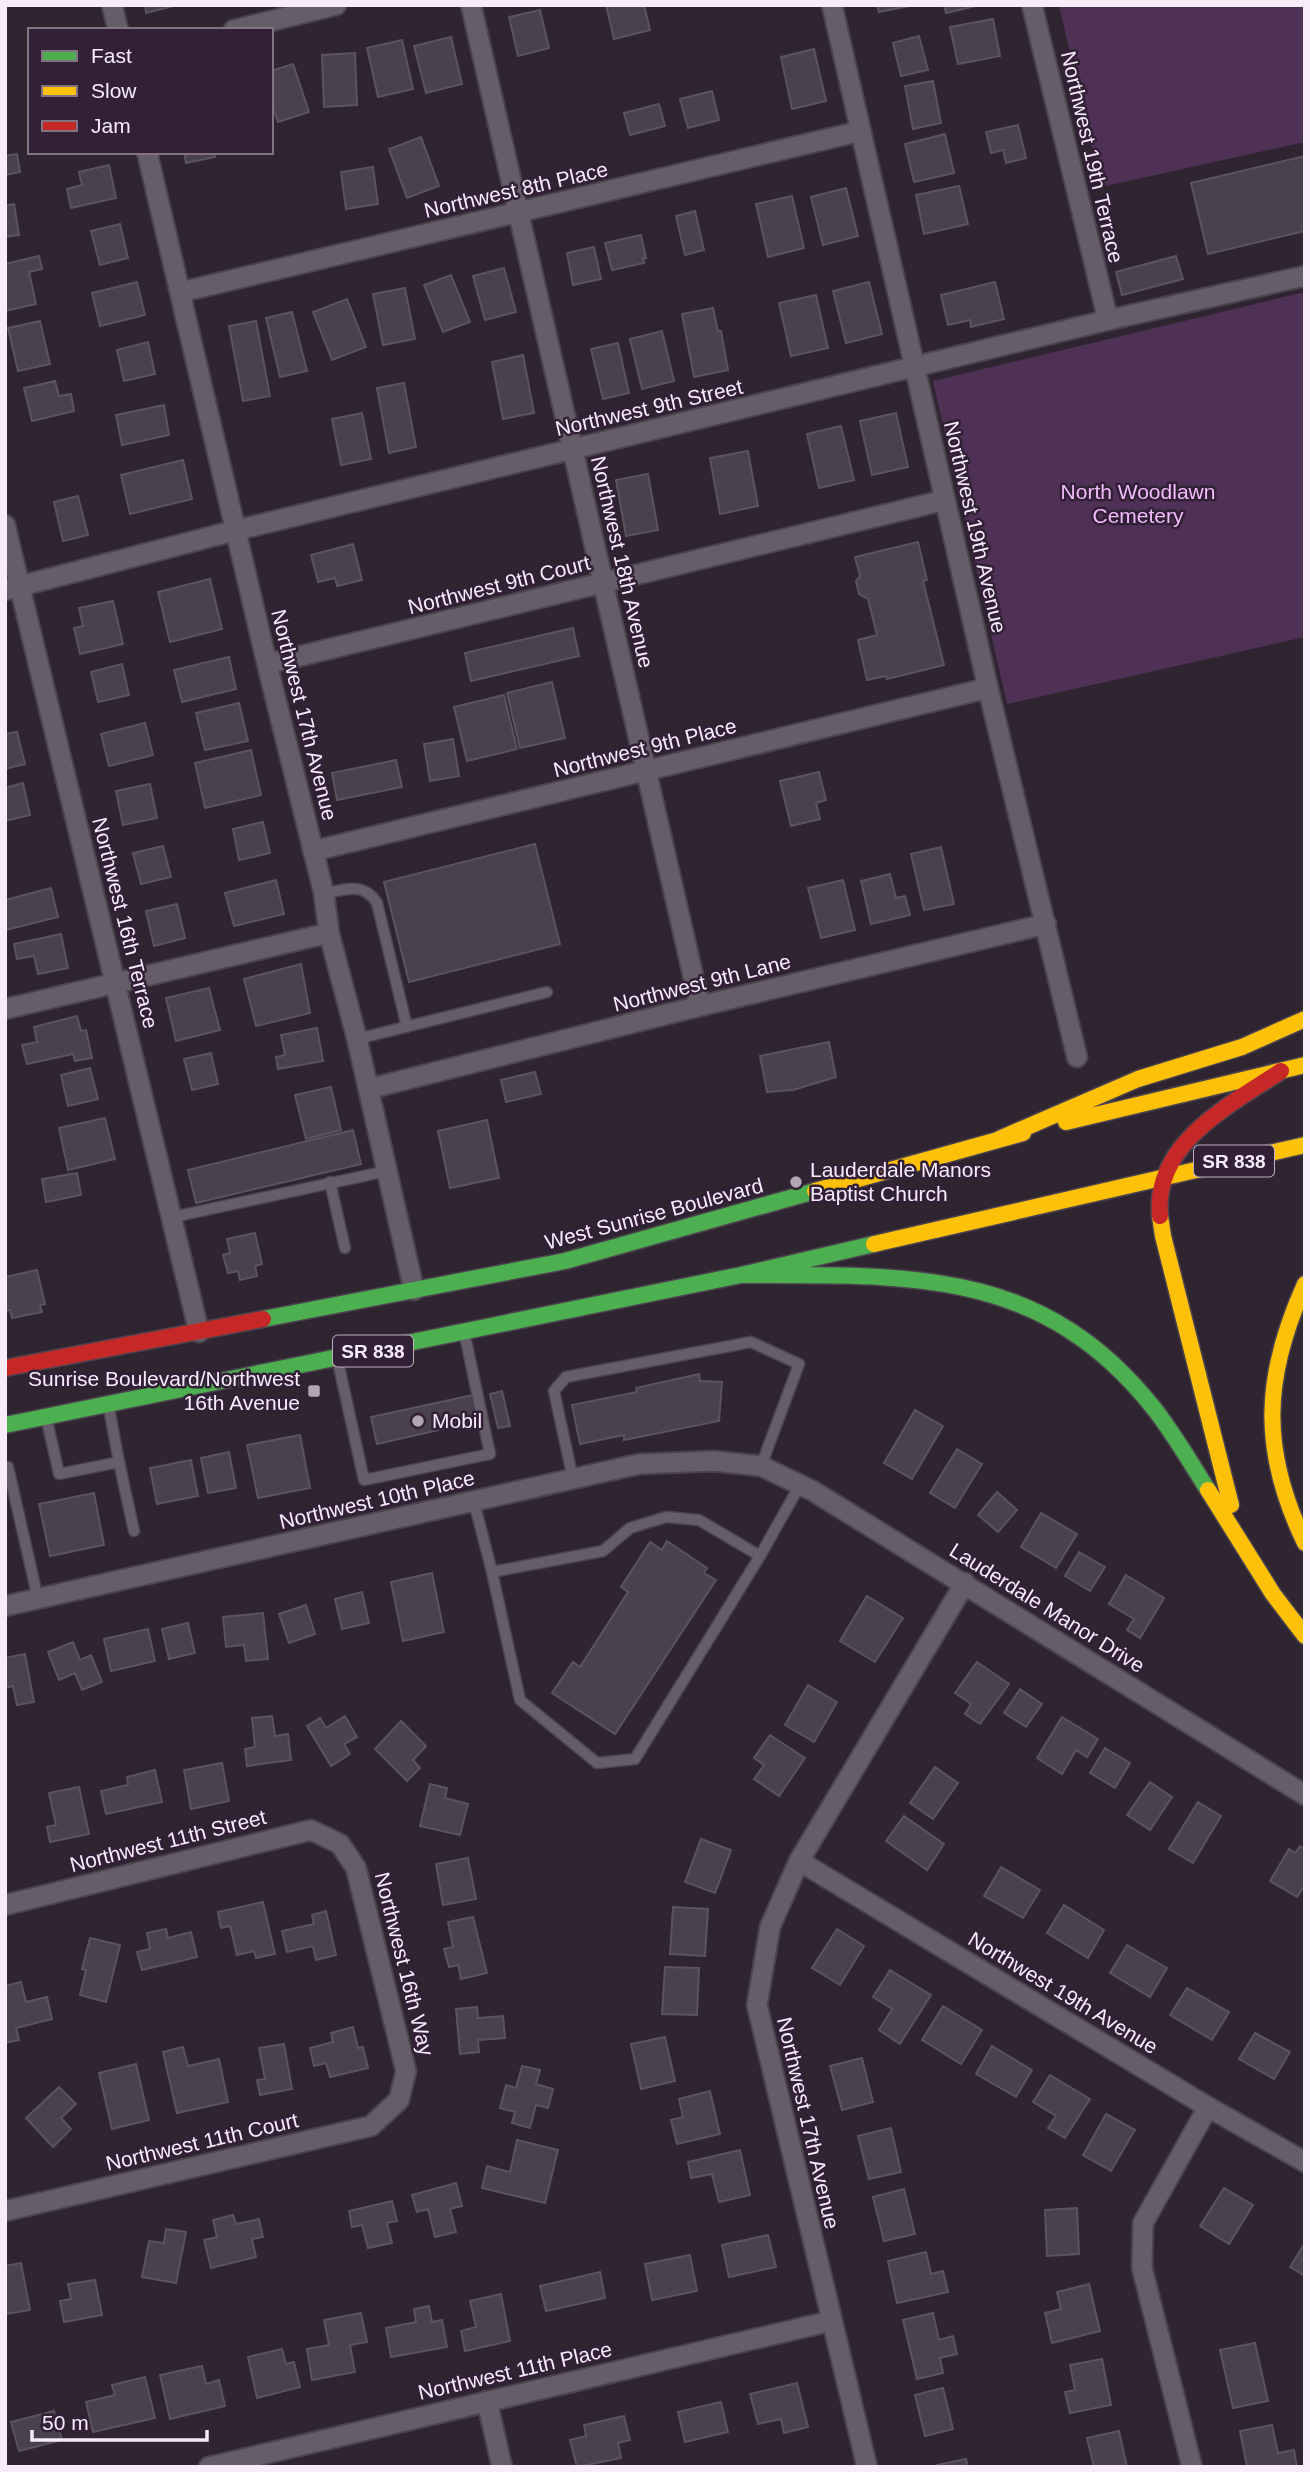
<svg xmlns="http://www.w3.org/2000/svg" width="1310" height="2472" font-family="Arial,sans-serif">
  <rect width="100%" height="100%" fill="#2e2531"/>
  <path fill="#4f3155" d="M1059 5H1305V142L1101 187Z
    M1305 292V637L1007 704 933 381Z"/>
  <path fill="#49414c" stroke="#5b535d" stroke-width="2" d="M145 5H177L146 13Z
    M606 5H644L650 30 614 39Z
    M877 5H914L879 12Z
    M944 5H980L946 13Z
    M540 10 549 48 518 56 509 17Z
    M993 19 1000 56 958 64 950 27Z
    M919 36 928 70 901 76 893 43Z
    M451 37 462 84 426 93 414 46Z
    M402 40 413 89 378 97 367 48Z
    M814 49 826 101 792 109 781 57Z
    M355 53 357 105 324 107 322 55Z
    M293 64 309 112 278 122 271 103V71Z
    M933 81 941 123 913 129 905 86Z
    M712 91 719 120 688 128 680 99Z
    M659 104 665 126 630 135 624 113Z
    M1018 125 1026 158 1006 163 1003 150 991 153 986 132Z
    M945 134 954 173 914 182 905 144Z
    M421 137 439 186 407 198 389 149Z
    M184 152H214L215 157 186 163Z
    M17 154 20 172 5 175V156Z
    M1305 156V231L1208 254 1191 183Z
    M109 165 116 198 71 208 67 189 82 185 79 172Z
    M373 167 378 204 346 209 341 172Z
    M959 186 968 224 924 234 916 195Z
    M846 188 858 236 823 245 811 197Z
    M792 196 804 248 768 257 756 204Z
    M14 204 19 235 5 237V206Z
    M695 211 704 250 685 255 676 216Z
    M120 224 128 258 100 265 91 231Z
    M641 235 646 258H643L644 263 612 270 605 243Z
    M594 247 601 279 573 285 567 253Z
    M39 256 42 269 29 272 36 304 5 311V264Z
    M1176 256 1183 279 1122 295 1116 272Z
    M504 268 516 312 485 320 473 276Z
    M451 275 470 322 443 332 424 285Z
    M137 282 145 315 100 326 92 293Z
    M869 282 882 334 846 343 833 291Z
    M995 282 1004 319 971 327 970 320 948 325 941 295Z
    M405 288 415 339 383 345 373 294Z
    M816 295 828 348 791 356 779 303Z
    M347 299 366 347 332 360 313 312Z
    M713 308 718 331H721L728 370 694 377 682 314Z
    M292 312 307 371 280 377 266 318Z
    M40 321 50 364 18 371 8 328Z
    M256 321 270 396 243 401 229 326Z
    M662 331 674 381 642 389 630 339Z
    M148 342 155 374 124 381 117 350Z
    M618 343 629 393 603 399 591 349Z
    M523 355 534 413 503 419 492 362Z
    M55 381 59 396 71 394 74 411 32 421 24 388Z
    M404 383 416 447 389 453 377 388Z
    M164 405 169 435 122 445 116 415Z
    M362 413 371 459 341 465 332 419Z
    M896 413 908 467 872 475 860 421Z
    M841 426 854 480 819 488 807 434Z
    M748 451 758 506 720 514 710 458Z
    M183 460 192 499 130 514 121 475Z
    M648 474 658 530 626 536 616 480Z
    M78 496 88 535 63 541 54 502Z
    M918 542 927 580 923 581 944 665 887 679 886 676 867 680 858 640 877 635 868 599 859 594 856 581 860 576 855 557Z
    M353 544 362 580 337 586 335 578 318 582 311 555Z
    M210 579 222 629 170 642 158 592Z
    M113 601 123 644 80 654 74 628 83 626 79 608Z
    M573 628 579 656 471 681 465 653Z
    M229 657 236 689 182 702 174 670Z
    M122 664 129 695 98 702 91 672Z
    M552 682 565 738 520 748 507 693Z
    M504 695 517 749 467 761 454 707Z
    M239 703 248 741 205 750 196 713Z
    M145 723 153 755 109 766 101 734Z
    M17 732 25 764 5 769V734Z
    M453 739 459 776 430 781 424 744Z
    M251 750 261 795 205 808 195 763Z
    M396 760 402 787 337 800 332 773Z
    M819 772 826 800 816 803 820 819 791 826 780 781Z
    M23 783 30 815 5 821V788Z
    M150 784 157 818 123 825 116 791Z
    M263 822 270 853 239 860 233 829Z
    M535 844 560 944 409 982 384 882Z
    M163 846 171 877 141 884 133 853Z
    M941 847 954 904 924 910 911 854Z
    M890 874 896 898 905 896 910 915 871 924 861 881Z
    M276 880 284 914 234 926 225 893Z
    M843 880 855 930 821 938 808 888Z
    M51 888 58 917 6 930 5 900Z
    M177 904 185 938 154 946 146 911Z
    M61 934 68 968 38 974 34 956 17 959 14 944Z
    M301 964 310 1013 256 1026 244 979Z
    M209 988 220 1030 176 1041 166 998Z
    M77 1016 81 1031 86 1030 92 1058 75 1061 73 1054 27 1064 22 1045 37 1042 34 1027Z
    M317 1028 323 1061 278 1069 276 1057 285 1055 281 1035Z
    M829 1042 836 1077 793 1090 767 1092 760 1056Z
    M211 1053 218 1084 192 1090 184 1059Z
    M90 1068 98 1099 68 1106 61 1075Z
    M535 1072 541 1094 506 1102 501 1080Z
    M331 1087 341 1130 306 1139 295 1095Z
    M105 1118 115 1159 68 1170 59 1128Z
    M487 1120 499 1178 450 1188 438 1131Z
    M353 1130 361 1164 196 1203 188 1170Z
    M77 1173 81 1195 46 1202 42 1179Z
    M255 1233 262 1264 255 1266 257 1276 240 1280 238 1271 228 1273 223 1255 230 1253 227 1239Z
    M37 1270 45 1304 40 1305 42 1312 12 1318 10 1310 5 1311V1277Z
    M699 1374 700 1381 722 1382 719 1421 624 1440V1435L580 1444 572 1405 637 1392 636 1388Z
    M502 1391 510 1426 498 1428 490 1394Z
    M473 1395 478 1421 377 1444 371 1417Z
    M915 1410 943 1426 912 1479 884 1463Z
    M300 1435 310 1488 258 1498 247 1445Z
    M957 1449 982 1464 955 1508 930 1493Z
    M229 1452 236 1488 208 1493 201 1458Z
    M191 1460 198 1496 157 1504 150 1468Z
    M997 1492 1017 1510 998 1532 978 1515Z
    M94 1493 104 1545 50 1556 39 1504Z
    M1041 1513 1077 1534 1056 1568 1021 1547Z
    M667 1541 707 1568 704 1573 716 1580 615 1734 552 1693 573 1662 580 1667 628 1592 621 1587 650 1542 662 1550Z
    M1079 1552 1105 1567 1090 1591 1065 1576Z
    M432 1573 444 1632 403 1641 391 1582Z
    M1126 1575 1164 1598 1140 1638 1127 1630 1134 1619 1109 1604Z
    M362 1592 369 1623 342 1629 335 1599Z
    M867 1596 903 1618 875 1662 840 1641Z
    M306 1605 315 1634 289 1643 279 1614Z
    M263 1613 268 1659 246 1661 244 1645 226 1647 223 1617Z
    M188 1623 195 1653 169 1659 162 1629Z
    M148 1629 155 1661 111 1671 104 1639Z
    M73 1642 80 1660 91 1655 102 1682 82 1690 75 1673 59 1680 48 1652Z
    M25 1654 34 1702 17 1705 13 1686 5 1688V1658Z
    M977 1662 1009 1684 980 1724 965 1714 971 1704 955 1693Z
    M808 1685 837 1702 814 1742 785 1725Z
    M1020 1689 1042 1704 1026 1727 1004 1713Z
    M272 1716 275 1736 288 1734 291 1760 247 1766 245 1749 255 1747 252 1718Z
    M345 1716 357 1737 344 1744 350 1754 331 1766 307 1726 320 1718 326 1728Z
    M1062 1717 1098 1739 1087 1757 1076 1750 1062 1774 1037 1758Z
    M401 1721 426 1746 413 1760 420 1768 407 1781 375 1749Z
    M770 1735 805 1758 779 1796 754 1779 764 1765 754 1758Z
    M1105 1748 1130 1763 1115 1788 1090 1773Z
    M222 1763 229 1801 191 1809 184 1770Z
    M935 1767 958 1783 933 1819 910 1803Z
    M155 1770 162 1802 106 1814 101 1791 128 1785 127 1777Z
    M1150 1782 1172 1797 1150 1830 1127 1815Z
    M430 1784 447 1788 445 1798 468 1804 460 1835 420 1826Z
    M79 1787 89 1834 50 1842 47 1827 56 1825 49 1793Z
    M1198 1802 1221 1816 1193 1863 1169 1849Z
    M904 1816 944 1844 927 1870 886 1841Z
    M701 1839 731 1850 715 1893 685 1882Z
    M1300 1846 1305 1849V1885L1297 1897 1270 1881 1289 1849 1295 1853Z
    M468 1858 476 1899 443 1905 436 1864Z
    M1001 1867 1040 1890 1023 1918 984 1896Z
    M263 1902 275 1954 256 1958 254 1951 237 1955 230 1926 221 1928 218 1912Z
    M1064 1905 1104 1930 1088 1958 1047 1933Z
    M673 1907 708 1909 705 1956 670 1954Z
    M326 1911 336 1955 316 1960 313 1946 287 1952 282 1931 314 1924 312 1915Z
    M473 1917 487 1973 461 1979 458 1965 449 1967 444 1949 453 1947 448 1922Z
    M166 1929 168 1938 191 1932 197 1957 142 1970 137 1952 150 1949 147 1933Z
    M837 1929 864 1946 840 1985 812 1968Z
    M90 1938 120 1945 106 2002 80 1995 86 1970 82 1969Z
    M1127 1945 1167 1968 1150 1997 1110 1973Z
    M665 1967 699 1968 697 2015 662 2014Z
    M890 1970 931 1995 900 2044 879 2030 892 2009 873 1997Z
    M21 1982 26 2002 47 1997 52 2019 16 2028 19 2040 5 2043V1986Z
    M1187 1988 1229 2012 1212 2040 1170 2015Z
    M943 2006 982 2030 961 2064 922 2040Z
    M477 2007 478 2018 503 2016 505 2038 478 2040 479 2052 460 2054 456 2009Z
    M353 2027 358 2048 363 2047 368 2068 330 2077 326 2063 314 2066 310 2048 333 2042 331 2033Z
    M1255 2033 1290 2052 1274 2079 1239 2059Z
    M665 2037 675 2081 641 2089 631 2044Z
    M284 2044 292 2089 260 2095 257 2080 265 2079 259 2048Z
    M992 2046 1032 2070 1016 2097 976 2074Z
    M183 2047 188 2066 219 2059 228 2102 177 2113 163 2052Z
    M862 2058 873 2102 842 2110 830 2066Z
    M136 2064 149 2120 112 2129 99 2073Z
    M522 2066 540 2070 536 2084 553 2089 548 2108 536 2105 530 2128 512 2123 515 2112 500 2108 506 2085 516 2088Z
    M1050 2075 1090 2099 1065 2138 1048 2128 1056 2116 1033 2102Z
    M59 2087 76 2104 61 2118 71 2129 53 2147 26 2118Z
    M710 2091 720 2134 677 2144 671 2120 683 2117 679 2099Z
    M1106 2114 1135 2130 1111 2171 1083 2155Z
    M891 2128 901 2172 869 2179 858 2136Z
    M517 2140 558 2150 545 2203 482 2188 487 2166 510 2172Z
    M740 2150 750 2195 719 2202 712 2174 691 2178 688 2162Z
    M456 2183 462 2206 450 2209 456 2232 435 2237 428 2209 417 2212 412 2195Z
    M1224 2188 1253 2205 1229 2244 1200 2226Z
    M904 2189 915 2234 884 2241 873 2197Z
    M392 2201 397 2221 387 2223 392 2243 368 2248 362 2225 352 2227 349 2211Z
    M1077 2208 1079 2254 1047 2256 1045 2210Z
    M233 2215 236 2224 259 2219 263 2237 252 2239 256 2257 211 2268 204 2240 217 2237 213 2220Z
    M166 2229 186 2232 176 2283 142 2277 149 2241 164 2243Z
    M768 2235 776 2267 729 2277 722 2245Z
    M1305 2243V2276L1290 2267Z
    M926 2252 931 2274 943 2271 948 2292 897 2303 888 2261Z
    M690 2255 697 2291 652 2300 645 2264Z
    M21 2263 30 2310 5 2314V2266Z
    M600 2272 605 2298 546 2311 540 2286Z
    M95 2280 102 2315 64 2322 60 2301 71 2299 68 2284Z
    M1089 2284 1100 2331 1052 2343 1045 2313 1061 2309 1057 2292Z
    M501 2294 510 2341 465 2351 461 2331 476 2327 470 2301Z
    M429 2306 432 2322 442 2320 447 2347 391 2357 386 2328 416 2322 414 2309Z
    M361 2313 367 2342 350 2345 355 2372 312 2380 307 2349 329 2345 324 2320Z
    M933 2313 939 2340 953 2336 957 2354 940 2358 943 2373 917 2379 903 2320Z
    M1255 2343 1268 2401 1233 2408 1220 2350Z
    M282 2349 286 2364 294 2362 300 2387 257 2398 248 2357Z
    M1102 2359 1111 2405 1070 2413 1065 2392 1075 2390 1070 2365Z
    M202 2366 206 2384 219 2380 225 2406 170 2419 160 2375Z
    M145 2377 155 2418 93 2432 86 2402 115 2395 112 2385Z
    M797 2383 808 2427 784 2433 781 2419 758 2424 750 2394Z
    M943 2388 953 2429 925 2436 915 2395Z
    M721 2402 728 2432 685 2442 678 2412Z
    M54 2411 62 2440 19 2451 11 2422Z
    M624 2416 630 2440 618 2443 621 2458 577 2467 570 2440 586 2436 584 2425Z
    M1272 2425 1278 2453 1294 2450 1297 2467H1247L1240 2431Z
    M1119 2431 1127 2467H1094L1087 2438Z
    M966 2459 968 2467H937V2465Z"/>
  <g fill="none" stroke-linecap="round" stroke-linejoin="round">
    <g stroke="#4b434d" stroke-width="13">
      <path id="lane" d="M324 894C345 889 364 882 377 903L407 1027
        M357 1039 547 992
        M330 1182 345 1248
        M173 1217 387 1171
        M338 1362 364 1480 490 1454 465 1336
        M47 1421 59 1474 119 1462 109 1408
        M119 1462 134 1531
        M8 1467 38 1599
        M573 1479 554 1391 566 1377 751 1342 799 1364 761 1466
        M474 1502 492 1572 603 1551 630 1528 666 1517 699 1520 760 1556 800 1485
        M492 1572 520 1700 597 1763 635 1759 760 1556"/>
    </g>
    <g stroke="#4b434d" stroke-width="23">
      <path id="street" d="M112 5 118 30
        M471 5 700 1006
        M832 5 988 688 1077 1057
        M1032 5 1108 320
        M234 30 336 5
        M147 152 267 664 324 894 329 933 357 1039 414 1290
        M181 292 861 131
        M5 525 199 1332
        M5 590 237 530 573 449 1108 320 1305 276
        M267 664 945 500
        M313 851 988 688
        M5 1009 329 933
        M368 1089 700 1006 1046 924
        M5 1606 639 1464 714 1461 761 1466 813 1491 1305 1795
        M799 1861 1208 2107 1305 2162
        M5 1905 311 1830 340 1844 356 1868 406 2071 399 2100 371 2126 5 2211
        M487 2401 502 2467
        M209 2467 831 2321
        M867 2467 757 2005 770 1927 799 1861 965 1583
        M1192 2467 1142 2268 1143 2223 1208 2107"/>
    </g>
    <g stroke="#4b434d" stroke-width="19">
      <path id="fast" d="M741 1275C904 1276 1039 1265 1152 1406 1173 1432 1190 1462 1208 1490
        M263 1319 565 1261 815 1191
        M5 1425 741 1275 874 1244"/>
    </g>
    <g stroke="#4b434d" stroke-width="19">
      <path id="slow" d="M1066 1122 1305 1065
        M999 1139 1138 1079 1242 1047 1305 1019
        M815 1191 1023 1133
        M1160 1216 1163 1236 1231 1505
        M874 1244 1305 1145
        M1305 1284C1263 1377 1260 1450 1305 1543
        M1208 1490 1273 1594 1305 1636"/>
    </g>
    <g stroke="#4b434d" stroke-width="19">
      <path id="jam" d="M1160 1216C1153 1143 1229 1106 1281 1071
        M5 1368 263 1319"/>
    </g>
    <use href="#lane" stroke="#655d67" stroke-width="10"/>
    <use href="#street" stroke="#655d67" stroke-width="19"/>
    <use href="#fast" stroke="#4caf50" stroke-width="16"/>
    <use href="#slow" stroke="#ffc107" stroke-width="16"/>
    <use href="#jam" stroke="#c62828" stroke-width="16"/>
  </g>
  <g fill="#b1a6b4" stroke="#322036" stroke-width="2.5">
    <circle cx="796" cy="1182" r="7"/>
    <rect x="307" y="1384" width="14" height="14" rx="3.5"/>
    <circle cx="418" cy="1421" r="7"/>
  </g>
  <g text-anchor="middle" stroke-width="5" stroke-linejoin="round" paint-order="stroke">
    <g fill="#322036" stroke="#bdafbf" stroke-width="2">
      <rect x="1194" y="1145.5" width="80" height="31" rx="5"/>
      <rect x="333" y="1335.5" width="80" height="31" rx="5"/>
    </g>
    <g font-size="19" font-weight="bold" fill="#f8ecfa">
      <text x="1234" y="1168">SR 838</text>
      <text x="373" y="1358">SR 838</text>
    </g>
    <g font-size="21" fill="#f8ecfa" stroke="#322036">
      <text transform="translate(1092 157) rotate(77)" y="7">Northwest 19th Terrace</text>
      <text transform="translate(516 190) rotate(-13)" y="7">Northwest 8th Place</text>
      <text transform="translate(649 408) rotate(-13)" y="7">Northwest 9th Street</text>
      <text transform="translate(975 527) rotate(77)" y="7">Northwest 19th Avenue</text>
      <text transform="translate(622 562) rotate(77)" y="7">Northwest 18th Avenue</text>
      <text transform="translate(499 585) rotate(-14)" y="7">Northwest 9th Court</text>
      <text transform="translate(304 715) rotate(76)" y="7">Northwest 17th Avenue</text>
      <text transform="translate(645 748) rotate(-14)" y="7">Northwest 9th Place</text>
      <text transform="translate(125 923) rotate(76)" y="7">Northwest 16th Terrace</text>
      <text transform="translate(702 983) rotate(-14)" y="7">Northwest 9th Lane</text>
      <text transform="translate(654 1214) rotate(-15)" y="7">West Sunrise Boulevard</text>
      <text transform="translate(377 1500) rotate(-13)" y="7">Northwest 10th Place</text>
      <text transform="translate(1047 1608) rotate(32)" y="7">Lauderdale Manor Drive</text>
      <text transform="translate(168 1841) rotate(-14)" y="7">Northwest 11th Street</text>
      <text transform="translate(404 1964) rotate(76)" y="7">Northwest 16th Way</text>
      <text transform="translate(1063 1993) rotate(31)" y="7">Northwest 19th Avenue</text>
      <text transform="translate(808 2123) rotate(77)" y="7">Northwest 17th Avenue</text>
      <text transform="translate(202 2142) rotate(-13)" y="7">Northwest 11th Court</text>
      <text transform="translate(515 2371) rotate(-13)" y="7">Northwest 11th Place</text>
    </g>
    <g font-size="21" fill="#f2bcfd" stroke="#322036">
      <text x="1138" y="499">North Woodlawn<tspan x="1138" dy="24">Cemetery</tspan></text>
    </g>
    <g font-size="21" fill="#f8ecfa" stroke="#322036" text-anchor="start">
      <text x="810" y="1177">Lauderdale Manors<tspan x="810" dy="24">Baptist Church</tspan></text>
      <text x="300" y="1386" text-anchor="end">Sunrise Boulevard/Northwest<tspan x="300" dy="24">16th Avenue</tspan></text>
      <text x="432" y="1428">Mobil</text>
    </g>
  </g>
  <rect width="1310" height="2472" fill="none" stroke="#f8ecfa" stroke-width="14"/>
  <rect x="28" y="28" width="245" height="126" fill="#322036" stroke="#817284" stroke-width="2"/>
  <rect x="42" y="51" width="35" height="10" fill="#4caf50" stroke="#817284" stroke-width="2"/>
  <text x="91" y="63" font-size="21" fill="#f8ecfa">Fast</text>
  <rect x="42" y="86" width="35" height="10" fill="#ffc107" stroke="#817284" stroke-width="2"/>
  <text x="91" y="98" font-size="21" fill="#f8ecfa">Slow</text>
  <rect x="42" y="121" width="35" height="10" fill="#c62828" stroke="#817284" stroke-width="2"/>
  <text x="91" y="133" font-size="21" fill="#f8ecfa">Jam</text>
  <path d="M32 2430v10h175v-10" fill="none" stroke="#f8ecfa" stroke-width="3.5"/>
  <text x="42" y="2430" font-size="21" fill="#f8ecfa" stroke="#322036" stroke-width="5" paint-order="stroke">50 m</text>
</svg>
